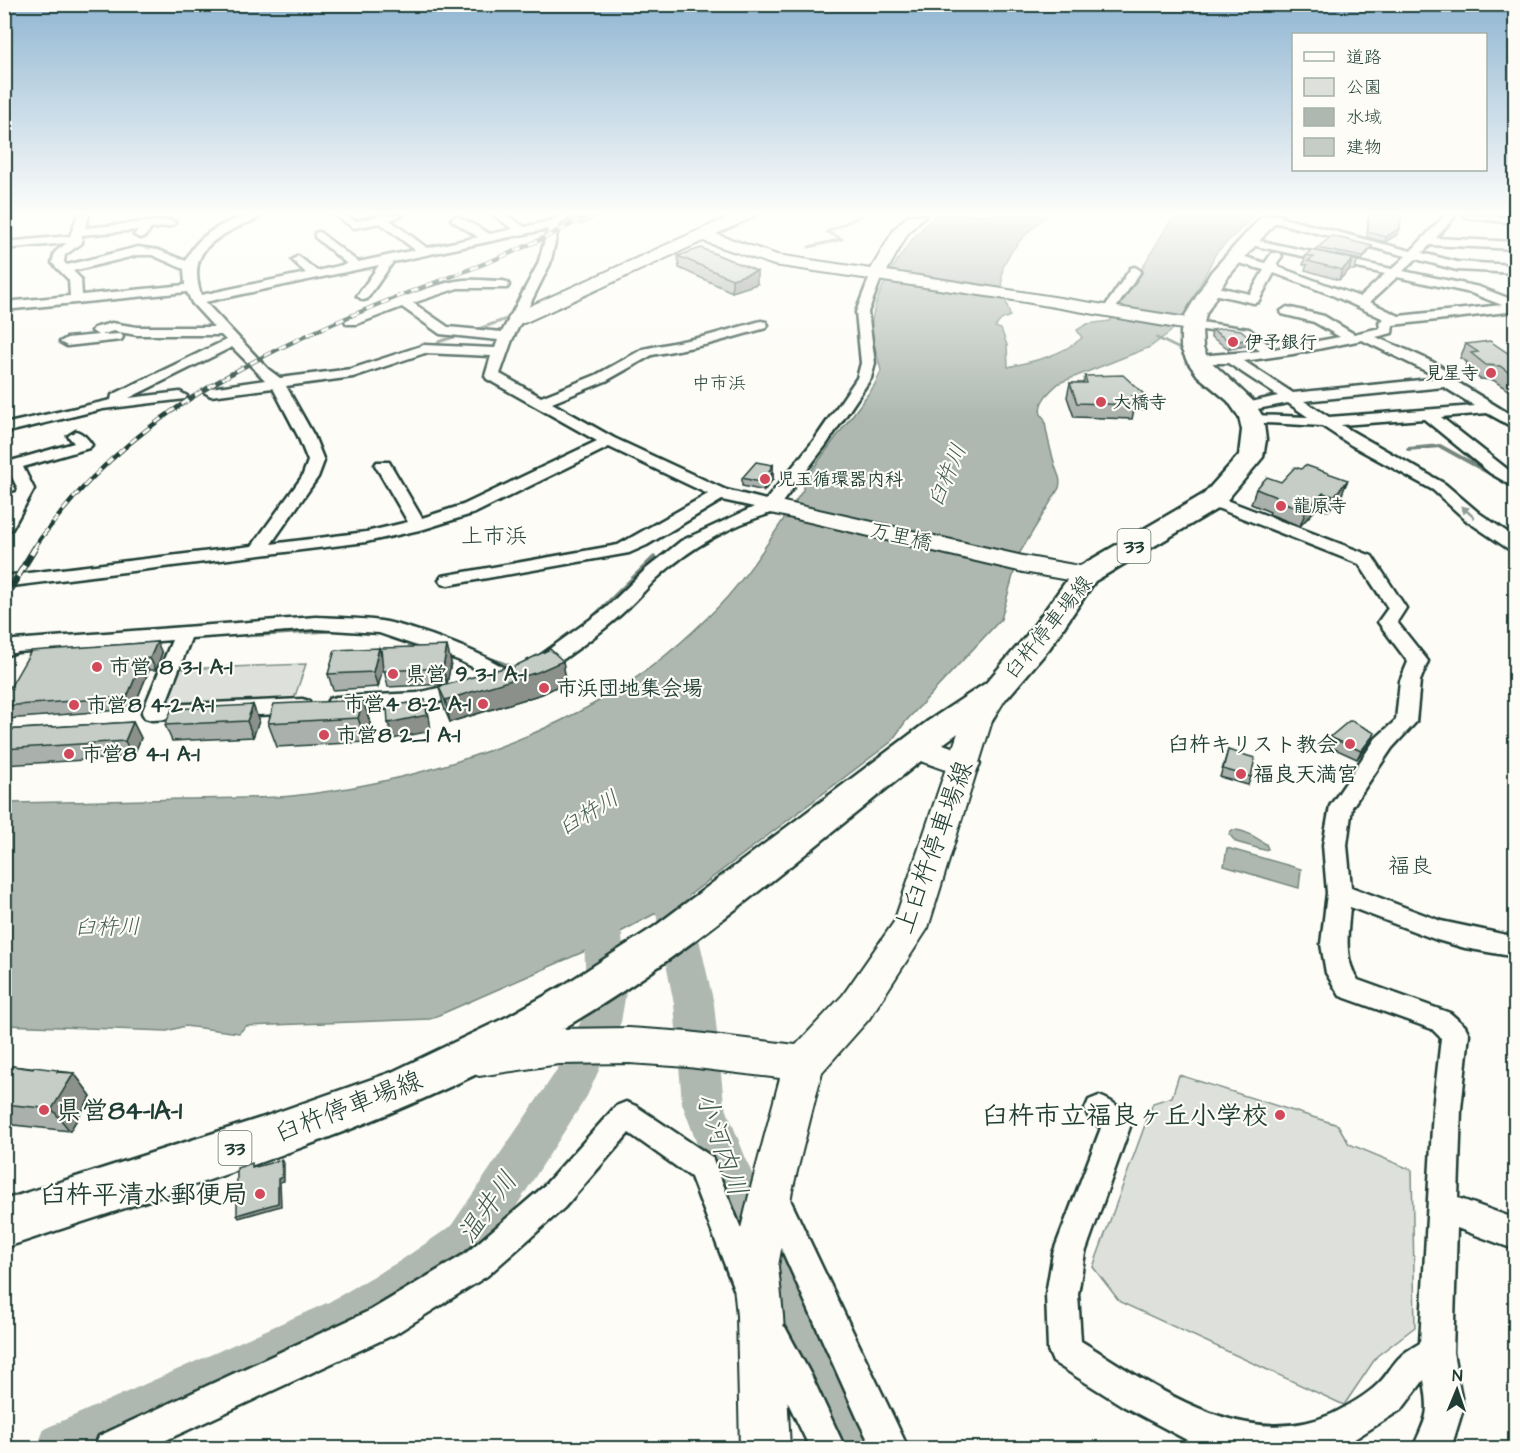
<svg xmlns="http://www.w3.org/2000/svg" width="1520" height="1453" font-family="'Architects Daughter','Klee One',sans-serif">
  <rect width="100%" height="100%" fill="#fdfcf7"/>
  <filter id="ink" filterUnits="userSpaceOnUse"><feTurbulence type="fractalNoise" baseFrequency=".0167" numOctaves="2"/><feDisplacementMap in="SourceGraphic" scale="12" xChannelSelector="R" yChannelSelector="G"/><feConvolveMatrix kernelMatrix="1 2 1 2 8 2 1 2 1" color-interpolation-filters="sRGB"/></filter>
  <g filter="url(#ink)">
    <path fill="#dde0db" stroke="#7e8e88" stroke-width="1.5" d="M306 664 293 702 163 709 178 669Z
      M1179 1075 1338 1125 1349 1144 1412 1170 1415 1327 1377 1356 1344 1405 1120 1302 1093 1267 1153 1103 1172 1097Z"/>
    <path fill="#aeb8b1" stroke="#75877f" stroke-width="1.5" d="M936 215H1047C1033 227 1002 255 1002 274 1001 287 1007 303 1010 316L1001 320 995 327 1001 329 1007 345 1008 367C1035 361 1060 356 1082 338L1077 330 1087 324 1110 321 1174 215H1255L1216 253 1182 320 1169 333 1150 347 1059 383C1051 390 1037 402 1041 414 1044 421 1044 414 1045 422 1047 437 1050 448 1054 462 1056 473 1062 477 1059 488L1019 554 1001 619 906 721 891 742 688 896 583 952 430 1019 246 1026 239 1033 185 1026 167 1031 5 1025V803C65 803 126 800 187 799 221 798 257 799 292 796 398 785 519 749 611 694 651 670 688 638 720 605 752 571 777 528 803 490V482L874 386 881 371C879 359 874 347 872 335 867 297 909 238 936 215Z
      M1232 830C1244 829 1256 838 1266 844L1268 849 1264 850 1236 842 1229 834Z
      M1227 848 1301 869 1299 888 1224 866Z"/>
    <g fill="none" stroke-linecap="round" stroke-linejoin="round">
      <path stroke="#75877f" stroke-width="3" d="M567 222H573
        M579 223 582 224 598 215
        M809 247 842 239 827 232 863 215
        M473 331 512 317
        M1157 338 1182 350
        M438 342 457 336"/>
      <path stroke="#75877f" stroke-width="4" d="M1408 449 1440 446 1511 485"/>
      <path stroke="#75877f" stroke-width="5" d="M595 616 654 558
        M246 635 330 630
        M480 655 513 668"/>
      <path fill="#aeb8b1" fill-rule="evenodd" d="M661 847 674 851 685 878 714 1004 724 1103 754 1179 850 1360 887 1448H835L813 1393 720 1207 682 1103 674 1004 649 878 643 861 648 851Z
        M592 886 605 891 622 935 626 992 621 1022 587 1096 483 1258 434 1295 363 1336 121 1448H37L44 1429 329 1302 400 1261 451 1226 557 1070 581 1021 586 992 584 935 574 901 579 891Z"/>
      <g stroke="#1f3d34" stroke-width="5">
        <path id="street" d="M78 215H89L85 228 170 220 176 223 170 226 151 229 144 237 140 238 134 235 138 230 82 235V243L65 255 64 262 67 265 138 247 158 250 186 261C196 233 234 215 262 215 257 220 249 222 242 225 208 241 188 255 201 295L306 273 292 260 298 256 317 271 347 264 315 237V233L319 232 358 262 415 250 380 223 354 228 334 215H346L356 221 383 215H403L390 220 427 248 478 237 453 221 451 219 457 216 490 234 513 229 493 215H506L525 227 550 221 560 215H573L559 225 550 264 512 340 500 374 541 397 596 375 643 349 707 336 761 321 766 322 768 325 766 328 709 344 652 355 606 381 552 403 614 438 726 490 766 500 815 439 857 378 861 363 856 312 870 276 876 272 882 276 868 312 875 363 871 378 826 445 780 505 781 507 779 511C735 522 689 548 656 579 643 592 631 606 617 618 593 639 566 657 540 676L533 677 526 676 523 671 526 666 606 608 645 570 681 541 754 507 722 500 647 545 629 553 448 585 442 584 439 580 442 576 448 575 618 545 708 494 609 447 475 513 424 529 366 542 4 587V576L252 546 302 477 308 461 298 436 273 388 211 396 204 392 211 388 265 380 232 347 129 398 180 392 187 396 185 399 103 409 4 433V424L111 400 112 395 226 340 221 335H137L113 331 101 335 121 334 123 337 121 340 67 346 60 342 67 338 98 335 92 331 94 328 112 323 137 327H214L192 303 187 292 4 310V302L70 296 69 280 52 263 55 252 67 243 4 249V242L70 236ZM548 229 538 264 502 332 448 327 413 303 458 288H507L509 285 507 282 503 281C488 281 471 278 456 281 440 283 354 312 345 321L347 324H357L402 307 440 334 498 340 495 348 424 345 351 369 280 378 268 369 205 302 379 265 357 296 363 300 367 299 393 262ZM138 255H152L184 269 185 285 82 295 81 279 73 271ZM425 353 491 356 485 376 487 379 597 441 463 505 422 518 389 462H377L375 465 408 522 366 532 271 544 318 477 324 461 314 436 286 386 353 377Z
          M1271 215 1411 251 1445 215H1456L1436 238 1516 242V249L1430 245 1422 253 1457 262 1516 265V273L1457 270 1416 259 1403 271 1479 287 1516 301V311L1393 325 1392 333 1376 337C1393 345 1453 366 1457 382L1516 418V429L1487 413 1441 417 1516 476V488L1490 473 1424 419 1341 425 1445 484 1479 513 1516 538V551L1510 550 1467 521 1433 490 1351 445 1322 426 1248 422 1246 419 1253 415 1308 417 1288 403 1247 411 1242 410 1240 407 1242 404 1278 396 1228 363H1193L1191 360 1198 356 1260 351 1240 335 1189 328 1187 325 1194 321 1249 329 1274 349 1340 337 1314 322 1282 314 1281 311 1287 307 1324 316 1354 334 1380 328 1379 322 1384 319 1332 295 1274 273 1258 302 1254 303 1204 292 1202 289 1208 285 1250 294 1264 270 1228 260V254L1232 253 1265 263 1272 253H1280L1282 256 1277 263 1278 267 1360 297 1385 274 1242 243 1240 241 1246 238 1392 269 1406 256 1266 220 1264 218ZM1397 277 1471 293 1502 305 1399 316 1370 302ZM1362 340 1440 378 1293 393 1244 361 1293 354ZM1444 387 1475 406 1329 417 1304 401Z
          M1463 215 1516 217V223L1468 218Z
          M1135 267 1141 271 1114 311 1108 315 1103 314 1102 311 1131 268Z
          M76 431C83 433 88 439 92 445L89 448 23 467 34 489 12 529 4 530V511L7 506 4 507V496L17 492 18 489 9 471 4 473V463L74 443 68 436Z
          M1213 495 1372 556 1406 608 1397 622 1428 661 1420 681 1416 722 1392 748 1352 807 1347 845 1351 887 1441 921 1516 937V957L1465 948 1437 940 1350 907C1348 932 1343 958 1358 980L1450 1013 1465 1026 1469 1034 1461 1109 1458 1198 1516 1219V1250L1457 1228 1453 1352 1463 1409 1451 1448H1413C1427 1416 1430 1416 1424 1380L1402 1409 1353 1440 1332 1448H1202L1123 1406 1053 1362 1048 1350 1046 1294 1053 1253 1101 1128 1089 1118 1085 1109 1089 1100 1099 1096C1113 1101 1125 1110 1131 1124L1085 1253 1078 1294 1081 1341C1154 1386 1243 1453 1332 1414 1346 1407 1367 1395 1378 1384 1387 1376 1392 1364 1401 1356 1406 1351 1414 1347 1420 1343L1433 1109 1441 1038 1432 1029 1340 996 1326 973 1321 944 1327 893 1323 845 1330 806 1376 738 1396 720 1400 681 1408 662 1378 622 1388 608 1359 564 1207 504 1205 500Z
          M316 617C337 618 360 618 381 621 408 625 502 657 516 679L513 684 506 686 499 684 489 675 458 660 379 633 316 629 191 638 165 705 302 699 309 701 312 706 309 711 302 713 152 720 145 718 142 713 172 640 17 652 4 656V643L14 640Z
          M468 681 475 683 478 688 475 693 417 707 336 711 329 709 326 704 329 699 336 697 417 693Z
          M626 1102 636 1106 712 1157 761 1278 756 1289 745 1294 734 1289 691 1177 629 1133 564 1208 487 1276 395 1334 149 1448H94L99 1436 371 1310 465 1254 542 1188 616 1106Z
          M774 1184 785 1189 908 1448H872L860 1424 759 1199 763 1189Z
          M773 1323 785 1327 812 1377 845 1448H810L757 1339 761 1327Z"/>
      </g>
      <g stroke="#1f3d34" stroke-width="4">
        <path id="secondary" d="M733 215H754L752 218 716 234 777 255 871 269 895 228 909 215H926L908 233 887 271 1194 319 1201 321 1203 325 1201 329 1194 331 1007 299 774 265 703 241 524 323H510L508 319 510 315Z
          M779 501 1023 556 1085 567 1094 570 1098 575 1094 580 1085 583 1023 572 771 513 767 508 771 503Z
          M997 680 1007 683 1011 690 992 721 928 928 869 1019 822 1072 792 1191 778 1266 783 1316 790 1448H740L737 1316 732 1266 750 1191 780 1078 688 1067 629 1063 559 1064 479 1076 465 1070 459 1058 465 1046 479 1040 559 1029 629 1028 688 1032 796 1045 843 995 894 922 962 721 987 683Z"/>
      </g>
      <g stroke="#1f3d34" stroke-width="5">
        <path id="primary" d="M1263 215H1282L1226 279 1206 314 1202 332 1203 348 1208 359 1253 401 1263 417 1266 440 1263 457 1222 506 1095 581 1049 649 1008 697 943 744 975 755 980 764 975 773 963 776 921 761C799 857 676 967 539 1042 372 1134 185 1187 4 1248V1200L261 1118 392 1072 509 1016 564 985 654 927 928 721 986 683 1027 635 1075 569 1204 494 1239 455 1242 430 1239 417 1228 401 1198 376 1187 361 1181 348V332L1186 314 1211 272Z"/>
      </g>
      <use href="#street" fill="#fdfcf7" fill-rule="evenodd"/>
      <use href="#secondary" fill="#fdfcf7" fill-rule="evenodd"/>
      <use href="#primary" fill="#fdfcf7" fill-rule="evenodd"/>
      <g stroke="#1f3d34" stroke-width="4.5">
        <path id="rail-far1" d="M34 549C41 536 52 525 61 513 146 407 273 346 397 297 462 272 527 250 588 215"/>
      </g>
      <g stroke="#1f3d34" stroke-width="7">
        <path id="rail" d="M4 599 35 548"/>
      </g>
      <use href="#rail-far1" stroke="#fdfcf7" stroke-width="3" stroke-dasharray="8" stroke-linecap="butt"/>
      <use href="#rail" stroke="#fdfcf7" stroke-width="4.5" stroke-dasharray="13" stroke-linecap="butt"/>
    </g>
    <path fill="#aab0ab" stroke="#1f3d34" stroke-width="1.5" d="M1368 215H1401L1398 234 1385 242 1367 237Z
      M1372 246 1371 249 1362 260 1316 251 1317 248Z
      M1306 255 1358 260 1354 270H1349L1339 280 1305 270 1307 265H1303Z
      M678 256 757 284 732 292 679 268Z
      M1212 330 1251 339 1249 345 1229 349 1211 337Z
      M1466 344 1512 356 1515 348V395L1493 380 1480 379 1465 367 1467 362 1460 358Z
      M1085 376 1146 396 1143 410H1134L1132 419 1074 417 1067 397 1070 383H1083Z
      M773 465V479L764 491 742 486V478Z
      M1256 489 1342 494 1328 511 1317 508 1300 526 1269 514 1270 512 1251 504Z
      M379 648 382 659 451 662 447 684 388 687 383 666 378 687 333 690 328 674Z
      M162 653 156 670H149L133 709 7 719 4 715V698Z
      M563 661 566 682 542 694 450 722 444 708 439 687 511 668Z
      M363 700 370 723 366 742 277 747 268 723Z
      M253 705 259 721 253 737 172 741 165 725Z
      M133 722 141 738 133 757 4 765V730Z
      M1330 737 1371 741 1357 759 1326 745Z
      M1228 750 1251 777 1248 785 1220 777Z
      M4 1065 74 1073 91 1096 70 1131 4 1124Z"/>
    <path fill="#8b908b" stroke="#1f3d34" stroke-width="1.5" d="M1400 228 1398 234 1385 242 1386 237Z
      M1352 260 1349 270 1339 280 1342 270Z
      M757 271V284L732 292V279Z
      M1251 339 1249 345 1229 349 1231 342Z
      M773 465V479L764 491V483L769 471Z
      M1348 480 1342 494 1328 511 1334 496Z
      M1323 493 1317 508 1300 526 1306 511Z
      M157 642 162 653 156 670 150 658Z
      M447 646 451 662 447 684 443 668Z
      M379 648 384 664 378 687 373 672Z
      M143 659 149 670 133 709 127 697Z
      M563 661 566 682 542 694 450 722 445 700Z
      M363 700 370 723 366 742 358 718Z
      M425 700 429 716 431 731 393 739 388 723Z
      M253 705 259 721 253 737 247 721Z
      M133 722 141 738 133 757 125 741Z
      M1375 733 1371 741 1357 759 1361 751Z
      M58 1070 68 1083 74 1073 91 1096 70 1131 52 1109 57 1072Z
      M281 1160 284 1163V1181L280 1182 281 1206 239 1218 237 1215 278 1179Z"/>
    <path fill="#c6cdc7" stroke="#1f3d34" stroke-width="1.5" d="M1369 215H1401L1400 228 1386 237 1368 232Z
      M1332 236 1372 246 1363 257 1317 248Z
      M701 248 757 271 732 279 678 256Z
      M1311 250 1358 260H1352L1342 270 1308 261 1314 257 1306 255Z
      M1225 328 1241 330 1251 339 1231 342 1212 330Z
      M1490 341 1515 358V377L1500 366 1486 365 1471 353 1478 352 1466 344Z
      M1123 375 1146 396H1132L1135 405 1077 403 1070 383H1087L1085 376Z
      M756 462 773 465 769 471 773 472 764 483 742 478Z
      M1305 465 1348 480 1334 496 1323 493 1306 511 1275 499 1276 497 1256 489 1267 477 1281 482 1295 467 1301 469Z
      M157 642 150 658 143 659 127 697 4 706V698L31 651Z
      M447 646 443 668 383 671 381 648Z
      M379 648 373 672 328 674 335 650Z
      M550 649 563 661 538 672 445 700 439 687 510 666 511 668Z
      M363 700 358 718 268 723 274 704Z
      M425 700 427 715 388 723 387 707Z
      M253 705 247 721 165 725 172 709Z
      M1349 721H1352L1375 733 1361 751 1330 737Z
      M133 722 125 741 4 749V730Z
      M1228 750 1255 758 1251 777 1223 769Z
      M4 1065 33 1069 34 1067 58 1070 57 1072 74 1073 52 1109 4 1104Z
      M281 1160 282 1177 278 1179V1203L237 1215V1168L252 1163V1168Z"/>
    <defs><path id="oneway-solid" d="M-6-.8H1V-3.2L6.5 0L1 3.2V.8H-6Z" transform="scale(1.5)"/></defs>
    <use fill="#8e9c96" href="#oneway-solid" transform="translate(1468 512) rotate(-138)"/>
  </g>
  <linearGradient id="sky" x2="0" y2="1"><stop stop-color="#91b6d2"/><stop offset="0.51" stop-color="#fefefb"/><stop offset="1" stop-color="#fefefb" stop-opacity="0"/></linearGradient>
  <rect width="1520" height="418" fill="url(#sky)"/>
  <g fill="#d1495b" stroke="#fdfcf7" stroke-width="2">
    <circle cx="1233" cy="342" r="6"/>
    <circle cx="1491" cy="373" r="6"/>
    <circle cx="1101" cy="402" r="6"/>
    <circle cx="765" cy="479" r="6"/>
    <circle cx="1281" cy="506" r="6"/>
    <circle cx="97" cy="667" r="6"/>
    <circle cx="393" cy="674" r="6"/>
    <circle cx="544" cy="688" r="6"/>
    <circle cx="483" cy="704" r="6"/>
    <circle cx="74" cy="705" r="6"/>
    <circle cx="324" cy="735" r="6"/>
    <circle cx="1350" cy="744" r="6"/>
    <circle cx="69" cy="754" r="6"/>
    <circle cx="1241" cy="774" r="6"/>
    <circle cx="44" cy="1110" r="6"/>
    <circle cx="1280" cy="1115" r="6"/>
    <circle cx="260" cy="1194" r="6"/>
  </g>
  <g text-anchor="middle" stroke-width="4.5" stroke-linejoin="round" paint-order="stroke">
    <g font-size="18" font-weight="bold" fill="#1f3d34" stroke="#fdfcf7" text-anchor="start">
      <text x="1245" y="348">伊予銀行</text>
      <text x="1479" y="379" text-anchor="end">見星寺</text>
      <text x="1113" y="408">大橋寺</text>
      <text x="777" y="485">児玉循環器内科</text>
      <text x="1293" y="512">龍原寺</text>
    </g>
    <g font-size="18" fill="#1f3d34" stroke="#fdfcf7">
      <text x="719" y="389">中市浜</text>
    </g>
    <g fill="#fdfcf7" stroke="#62766e" stroke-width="1.5">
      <rect x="1117.5" y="529" width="33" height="34" rx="4.5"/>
      <rect x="218.5" y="1131" width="33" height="34" rx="4.5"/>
    </g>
    <g font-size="20" font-weight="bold" fill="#1f3d34">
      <text x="1134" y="553">33</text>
      <text x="235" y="1155">33</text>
    </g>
    <g font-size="21" fill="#1f3d34" stroke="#fdfcf7">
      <text transform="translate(901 536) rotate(13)" y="7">万里橋</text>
      <text transform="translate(1048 627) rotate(-51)" y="7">臼杵停車場線</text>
    </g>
    <g font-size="21" font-weight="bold" fill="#1f3d34" stroke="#fdfcf7" text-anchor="start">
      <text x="109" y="674">市営 8 3-1 A-1</text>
      <text x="405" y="681">県営 9 3-1 A-1</text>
      <text x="556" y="695">市浜団地集会場</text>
      <text x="471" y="711" text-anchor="end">市営4 8-2 A-1</text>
      <text x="86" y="712">市営8 4-2 A-1</text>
      <text x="336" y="742">市営8 2_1 A-1</text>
      <text x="1338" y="751" text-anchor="end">臼杵キリスト教会</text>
      <text x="81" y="761">市営8 4-1 A-1</text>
      <text x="1253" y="781">福良天満宮</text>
    </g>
    <g font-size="22" font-style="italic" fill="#435c53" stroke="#fdfcf7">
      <text transform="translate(946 475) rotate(-67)" y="8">臼杵川</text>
      <text transform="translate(588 812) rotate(-31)" y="8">臼杵川</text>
      <text transform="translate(107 926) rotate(-1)" y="8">臼杵川</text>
    </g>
    <g font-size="22" fill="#1f3d34" stroke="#fdfcf7">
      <text x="494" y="543">上市浜</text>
      <text x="1410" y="873">福良</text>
    </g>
    <g font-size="26" fill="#1f3d34" stroke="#fdfcf7">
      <text transform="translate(933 847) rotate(-70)" y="9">上臼杵停車場線</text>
      <text transform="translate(348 1106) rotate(-21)" y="9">臼杵停車場線</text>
    </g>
    <g font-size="26" font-weight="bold" fill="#1f3d34" stroke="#fdfcf7" text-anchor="end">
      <text x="56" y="1119" text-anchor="start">県営84-1A-1</text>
      <text x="1268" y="1124">臼杵市立福良ヶ丘小学校</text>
      <text x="248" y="1203">臼杵平清水郵便局</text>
    </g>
    <g font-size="27" font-style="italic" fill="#435c53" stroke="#fdfcf7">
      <text transform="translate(722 1144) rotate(71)" y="9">小河内川</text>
      <text transform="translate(487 1207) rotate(-54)" y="9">温井川</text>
    </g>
  </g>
  <rect width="1520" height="1453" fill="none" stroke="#fdfcf7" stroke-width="24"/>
  <rect x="12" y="12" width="1496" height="1429" fill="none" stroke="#1f3d34" stroke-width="2" filter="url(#ink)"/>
  <rect x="1292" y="33" width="195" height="138" fill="#fdfcf7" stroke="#a4b0a9" stroke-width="1.5"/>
  <rect x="1304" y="52" width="30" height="9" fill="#fdfcf7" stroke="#a4b0a9" stroke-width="1.5"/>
  <text x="1346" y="63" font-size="18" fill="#1f3d34">道路</text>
  <rect x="1304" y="78" width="30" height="18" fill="#dde0db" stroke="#a4b0a9" stroke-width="1.5"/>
  <text x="1346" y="93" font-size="18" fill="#1f3d34">公園</text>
  <rect x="1304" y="108" width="30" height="18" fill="#aeb8b1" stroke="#a4b0a9" stroke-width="1.5"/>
  <text x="1346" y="123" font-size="18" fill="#1f3d34">水域</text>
  <rect x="1304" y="138" width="30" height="18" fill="#c6cdc7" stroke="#a4b0a9" stroke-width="1.5"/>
  <text x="1346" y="153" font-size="18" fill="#1f3d34">建物</text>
  <g transform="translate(1457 1390) rotate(2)" stroke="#fdfcf7" stroke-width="4.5" paint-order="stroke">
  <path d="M0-4.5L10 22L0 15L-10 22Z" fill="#1f3d34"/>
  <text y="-9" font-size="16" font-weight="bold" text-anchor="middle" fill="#1f3d34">N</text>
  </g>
</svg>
